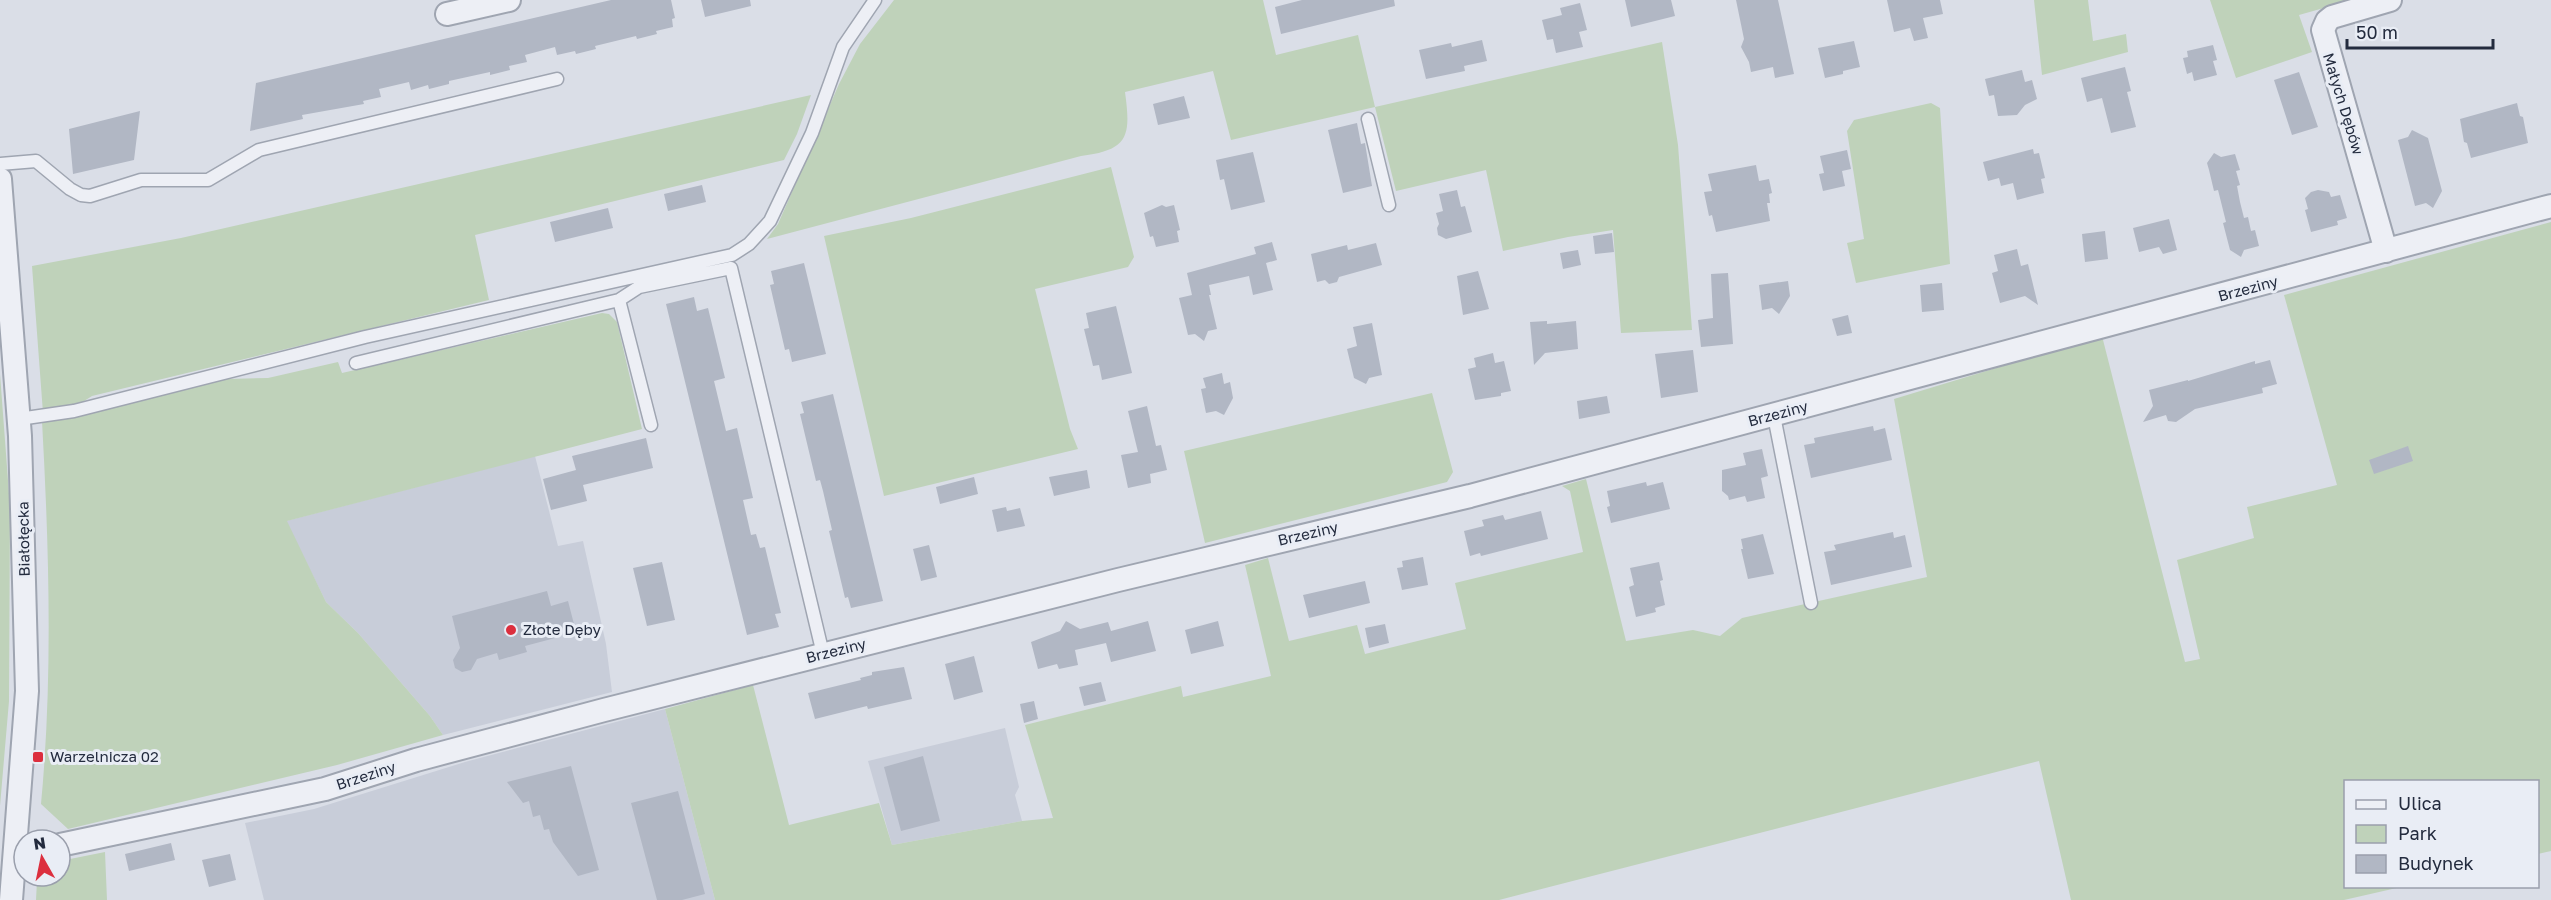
<svg xmlns="http://www.w3.org/2000/svg" width="2551" height="900" font-family="'Golos Text',sans-serif">
  <rect width="100%" height="100%" fill="#dadee7"/>
  <path fill="#c8cdd9" d="M535 456 558 546 583 541 606 644 612 692 443 735 430 716 358 633 326 602 286 521Z
    M665 709 715 900H264L245 823 314 809 465 762Z
    M1005 728 1019 787 1015 795 1022 821 892 845 868 761Z"/>
  <path fill="#bfd2ba" d="M894 0H1263L1276 55 1358 35 1375 107 1662 42 1678 145 1692 330 1621 333 1613 230 1568 237 1503 251 1486 170 1396 191 1375 107 1231 140 1213 71 1125 92C1131 136 1129 150 1081 156L767 239 778 224 839 84 860 44Z
    M2034 0H2088L2093 41 2126 34 2128 52 2042 75Z
    M2210 0H2352L2299 15 2312 52 2236 78Z
    M811 95 797 134 784 160 475 235 489 300 92 396 78 405 43 413 32 266 181 238Z
    M1931 103 1940 108 1950 264 1856 283 1847 243 1864 239 1847 131 1854 120Z
    M1111 167 1134 257 1128 267 1035 289 1070 429 1078 449 884 496 824 236 911 218Z
    M2551 222V851L2538 854V782H2346V886L2401 887 2344 900H2071L2039 761 1499 900H715L665 709 753 685 789 825 879 803 892 845 1022 821 1053 818 1025 725 1181 686 1183 697 1271 676 1245 565 1268 558 1289 641 1357 625 1365 654 1466 629 1455 583 1583 552 1570 491 1562 486 1586 479 1626 641 1693 630 1720 636 1742 618 1927 577 1894 399 2102 336 2185 662 2200 659 2177 560 2254 538 2247 507 2337 485 2284 295Z
    M602 313 609 314 617 322 642 429 287 521 326 602 358 633 430 716 443 735 337 765 68 829 41 804C53 677 49 548 42 421L227 379 268 378 338 362 342 373Z
    M0 374 10 507 9 701 0 806Z
    M1432 393 1453 472 1447 482 1205 543 1184 451Z
    M105 852 107 900H36L37 881 44 876H60V864L65 860Z"/>
  <path fill="#b1b7c4" d="M611 0H671L675 18 672 19 673 27 656 31 657 34 637 39 636 36 595 46 596 49 576 54 575 51 557 55 555 47 525 55 527 62 509 66 510 70 490 75V72L449 81V84L429 89 428 85 411 90 409 82 379 89 381 97 363 101 364 104 302 115 303 119 250 131 256 83Z
    M701 0H750L751 6 705 17Z
    M1302 0H1394L1395 6 1281 34 1275 7Z
    M1625 0H1671L1675 16 1631 27Z
    M1736 0H1778L1794 74 1775 78 1773 67 1751 72 1749 62 1741 47 1744 39Z
    M1887 0H1940L1943 14 1923 18 1928 38 1914 41 1910 28 1894 32Z
    M1580 3 1587 30 1579 32 1583 47 1556 53 1553 39 1547 40 1542 20 1562 15 1560 8Z
    M1482 40 1487 61 1464 66 1465 71 1426 79 1419 50 1451 43 1452 47Z
    M1854 41 1860 67 1843 71V74L1825 78 1818 48Z
    M2213 45 2217 60 2213 61 2217 75 2194 81 2192 72 2187 74 2183 58 2188 57 2187 51Z
    M2125 67 2131 91 2127 92 2136 127 2111 133 2102 98 2087 102 2081 78Z
    M2022 70 2025 82 2032 80 2037 99 2025 105 2017 115 1998 116 1994 95 1989 96 1985 79Z
    M2299 72 2318 127 2292 135 2274 80Z
    M1184 96 1190 118 1158 125 1153 104Z
    M2517 103 2520 116 2523 117 2528 143 2471 158 2467 143 2464 142 2460 119Z
    M140 111 134 160 73 174 69 129Z
    M1357 123 1361 144 1365 143 1372 186 1343 193 1328 130Z
    M2412 130 2428 138 2442 191 2433 208 2426 203 2415 206 2398 140 2408 137Z
    M2033 149 2034 154 2039 153 2045 178 2041 179 2044 193 2017 200 2013 183 2001 186 1999 178 1988 181 1983 162Z
    M1847 150 1851 169 1842 171 1845 186 1823 191 1819 174 1824 173 1820 156Z
    M1253 152 1265 202 1231 210 1224 179 1220 180 1216 160Z
    M2214 153 2221 157 2235 154 2240 170 2236 171 2240 185 2237 186 2240 202 2244 218 2248 217 2251 231 2255 230 2259 246 2244 250 2241 257 2230 250 2223 223 2226 222 2218 190 2214 191 2209 170 2207 163Z
    M1756 165 1759 181 1769 179 1772 193 1769 194 1770 203H1767L1770 221 1716 232 1712 215 1709 216 1704 192 1712 191 1708 174Z
    M702 185 706 202 668 211 664 194Z
    M1457 190 1461 207 1465 206 1472 232 1446 239 1438 235 1437 228 1439 224 1436 213 1443 211 1439 194Z
    M2318 190 2329 192 2331 197 2340 195 2347 218 2337 221 2338 225 2311 232 2305 210 2308 209 2305 198 2311 192Z
    M1162 205 1166 207 1174 205 1180 230 1177 231 1179 242 1156 247 1153 236 1150 237 1144 213Z
    M608 208 613 228 555 242 550 222Z
    M2169 219 2177 250 2163 254 2159 247 2139 252 2133 228Z
    M2105 231 2108 259 2085 262 2082 234Z
    M1612 233 1614 252 1595 254 1593 236Z
    M1272 242 1277 260 1266 263 1273 290 1253 295 1249 276 1209 285 1211 295H1209L1217 329 1208 331 1204 341 1195 334 1188 335 1179 298 1192 295 1187 273 1256 254 1254 247Z
    M1376 243 1382 265 1339 277 1337 282 1329 284 1325 280 1317 282 1311 254 1347 245 1348 250Z
    M2017 249 2021 266 2028 264 2038 305 2025 296 2000 303 1992 273 1998 271 1994 255Z
    M1578 250 1581 265 1563 269 1560 253Z
    M804 263 826 354 792 362 789 349 785 350 770 285 774 284 771 271Z
    M1478 271 1489 309 1463 315 1457 276Z
    M1728 273 1733 344 1701 347 1698 320 1713 318 1711 274Z
    M1788 281 1790 296 1779 314 1772 308 1762 310 1759 285Z
    M1942 283 1944 310 1922 312 1920 285Z
    M694 297 697 311 708 308 725 378 714 381 726 431 737 428 753 498 743 500 751 535 756 534 760 548 765 547 781 613 775 614 779 627 747 635 666 304Z
    M1116 306 1132 373 1102 380 1099 365 1093 366 1084 329 1089 328 1086 313Z
    M1848 315 1852 333 1837 336 1832 319Z
    M1547 321V324L1576 321 1578 349 1545 353 1534 365 1530 322Z
    M1372 323 1382 375 1369 378 1366 384 1354 378 1347 349 1357 346 1353 327Z
    M1693 350 1698 392 1661 398 1655 354Z
    M1493 353 1495 363 1504 361 1511 391 1501 393V396L1475 400 1468 369 1476 367 1474 358Z
    M2270 360 2277 384 2262 388 2263 393 2195 409 2176 422 2168 421 2166 415 2143 422 2153 406 2149 390 2188 380V381L2255 361V364Z
    M1222 373 1224 384 1230 382 1233 398 1224 415 1216 411 1206 413 1201 389 1206 388 1203 378Z
    M833 394 883 601 851 608 848 597 845 598 829 531 832 530 823 491 820 480 816 481 800 414 804 413 801 402Z
    M1607 396 1610 413 1579 419 1577 401Z
    M1147 406 1156 446 1161 445 1167 470 1150 474 1151 483 1128 488 1121 455 1138 452 1128 411Z
    M1873 426 1874 431 1885 428 1892 460 1811 478 1804 445 1815 443 1814 438Z
    M646 438 653 468 583 485 587 501 551 510 543 479 576 470 572 456Z
    M2408 446 2413 461 2374 474 2369 460Z
    M1762 449 1768 476 1761 478 1765 498 1747 502 1745 496 1729 500 1728 496 1722 491V470L1746 465 1743 453Z
    M1087 470 1090 488 1054 496 1049 477Z
    M974 477 978 494 940 504 936 487Z
    M1646 482 1647 486 1663 482 1670 509 1611 523 1607 507 1610 506 1607 491Z
    M1006 507 1007 511 1020 508 1025 526 997 532 992 510Z
    M1541 511 1548 539 1481 556 1480 553 1470 556 1464 531 1484 526 1482 520 1503 515 1505 520Z
    M1893 532 1894 538 1905 535 1912 567 1831 585 1824 552 1836 550 1834 545Z
    M1763 534 1774 574 1748 579 1741 549H1743L1741 539Z
    M929 545 937 577 921 581 913 549Z
    M1423 557 1428 585 1402 590 1397 568 1403 567 1402 561Z
    M662 562 675 620 647 626 633 568Z
    M1659 562 1663 580 1660 581 1665 605 1655 608 1656 612 1636 617 1629 587 1634 585 1630 568Z
    M1365 581 1370 603 1309 618 1303 595Z
    M547 591 551 606 568 601 575 628 558 632 559 637 525 646 527 652 499 660 497 653 477 659 471 670 462 672 455 668 453 660 460 648 452 616Z
    M1066 621 1080 629 1108 622 1111 631 1148 621 1156 651 1111 662 1106 643 1075 650 1078 665 1059 669 1057 664 1038 669 1031 642 1060 631Z
    M1218 621 1224 646 1191 654 1185 630Z
    M1385 624 1389 643 1369 648 1365 628Z
    M974 656 983 692 954 700 945 664Z
    M904 667 912 699 868 709 867 706 815 719 808 693 861 680 860 678 872 675V672Z
    M1101 682 1106 701 1084 706 1079 687Z
    M1034 701 1038 719 1024 723 1020 704Z
    M923 756 940 821 901 831 884 767Z
    M571 766 599 870 578 876 553 842 549 829 544 830 540 815 533 817 529 801 523 803 507 782Z
    M678 791 705 894 682 900H657L631 803Z
    M171 843 175 860 129 871 125 854Z
    M230 854 236 880 209 887 202 860Z"/>
  <g fill="none" stroke-linecap="round" stroke-linejoin="round">
    <g stroke="#9fa5b1" stroke-width="15">
      <path id="lane" d="M1368 119 1389 205
        M0 164 36 161 70 189 81 195 90 196 141 180H208L259 150 557 79
        M619 300 651 425
        M356 363 598 305 619 300 639 287 731 268 823 654
        M1774 416 1811 603
        M19 419 74 411 365 337 732 255 749 244 770 221 812 133 843 47 875 0"/>
    </g>
    <g stroke="#9fa5b1" stroke-width="26">
      <path id="street" d="M447 14 509 0
        M0 179 20 436 27 691 11 900
        M2386 251 2323 30 2327 21 2332 17 2390 0
        M60 845 325 789 416 760 604 710 1118 580 1470 496 2551 206"/>
    </g>
    <use href="#lane" stroke="#edeff5" stroke-width="12"/>
    <use href="#street" stroke="#edeff5" stroke-width="22"/>
  </g>
  <g fill="#dc2f3e" stroke="#e9edf5" stroke-width="2">
    <circle cx="511" cy="630" r="6"/>
    <rect x="32" y="751" width="12" height="12" rx="3"/>
  </g>
  <g text-anchor="middle" stroke-width="6" stroke-linejoin="round" paint-order="stroke">
    <g font-size="15" fill="#232b3e" stroke="#e9edf5">
      <text transform="translate(2343 104) rotate(73)" y="5">Małych Dębów</text>
      <text transform="translate(2248 289) rotate(-15)" y="5">Brzeziny</text>
      <text transform="translate(1778 414) rotate(-15)" y="5">Brzeziny</text>
      <text transform="translate(1308 534) rotate(-13)" y="5">Brzeziny</text>
      <text transform="translate(24 539) rotate(-91)" y="5">Białołęcka</text>
      <text transform="translate(836 651) rotate(-14)" y="5">Brzeziny</text>
      <text transform="translate(366 776) rotate(-18)" y="5">Brzeziny</text>
    </g>
    <g font-size="15" fill="#232b3e" stroke="#e9edf5" text-anchor="start">
      <text x="523" y="635">Złote Dęby</text>
      <text x="50" y="762">Warzelnicza 02</text>
    </g>
  </g>
  <rect x="2344" y="780" width="195" height="108" fill="#e9edf5" stroke="#9a9fac" stroke-width="1.5"/>
  <rect x="2356" y="800" width="30" height="9" fill="#edeff5" stroke="#9a9fac" stroke-width="1.5"/>
  <text x="2398" y="810" font-size="18" fill="#232b3e">Ulica</text>
  <rect x="2356" y="825" width="30" height="18" fill="#bfd2ba" stroke="#9a9fac" stroke-width="1.5"/>
  <text x="2398" y="840" font-size="18" fill="#232b3e">Park</text>
  <rect x="2356" y="855" width="30" height="18" fill="#b1b7c4" stroke="#9a9fac" stroke-width="1.5"/>
  <text x="2398" y="870" font-size="18" fill="#232b3e">Budynek</text>
  <g transform="translate(42 858) rotate(351)"><circle r="28" fill="#e9edf5" stroke="#9a9fac" stroke-width="1.5"/>
  <path d="M0-4.5L10 22L0 15L-10 22Z" fill="#dc2f3e"/>
  <text y="-9" font-size="16" font-weight="bold" text-anchor="middle" fill="#232b3e">N</text>
  </g>
  <path d="M2347 39v9h146v-9" fill="none" stroke="#232b3e" stroke-width="3"/>
  <text x="2356" y="39" font-size="18" fill="#232b3e" stroke="#e9edf5" stroke-width="4.5" paint-order="stroke">50 m</text>
</svg>
